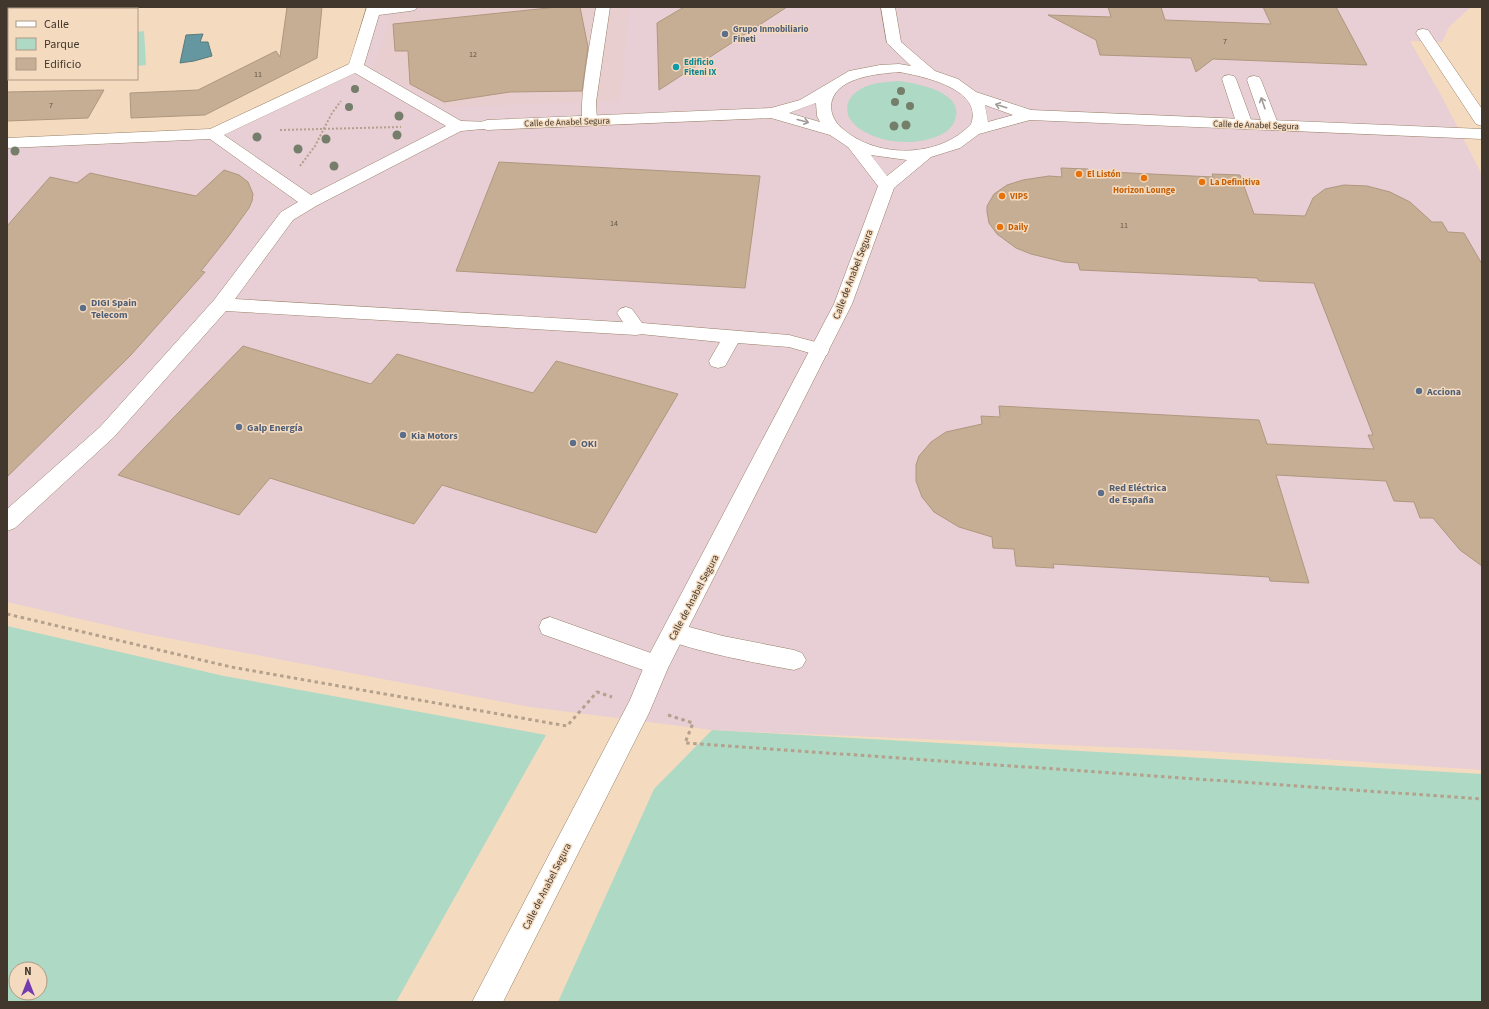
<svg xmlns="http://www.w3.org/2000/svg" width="1489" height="1009" font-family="'Source Sans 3',sans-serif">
  <rect width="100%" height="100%" fill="#f4dbc0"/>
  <path fill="#e8ced5" d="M410 7H1471L1449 27 1442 42 1410 41 1441 95 1482 175V770L1206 751 712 730 530 707 141 633 7 602V143L213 134 356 67 374 11Z"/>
  <path fill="#e9ced0" d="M455 7H629L620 101 446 107 374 68 391 14Z"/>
  <path fill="#aed9c5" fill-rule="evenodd" d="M144 31 146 65 137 66V32Z
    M899 81C915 83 961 91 956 116 955 122 952 127 947 131 924 147 883 145 860 129 840 115 844 95 867 86 877 82 888 82 899 81Z
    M7 626 224 676 546 735 396 1002H7ZM16 969H40V993H16Z
    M712 730 1482 774V1002H558L654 789Z"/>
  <path fill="#64979f" stroke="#5a7a7c" d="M203 34 200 42H208L212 56 194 61 180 63 186 35Z"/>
  <path fill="#c6ae94" stroke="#af977e" d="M287 7H322L317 58 205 115 131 118 130 93 198 90 276 51 280 57Z
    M558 7H580L588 47 582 91 510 92 444 102 410 84 408 51H395L393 24Z
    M684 7H787L659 90 657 23Z
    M1108 7H1161L1165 20 1271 24 1263 7H1336L1367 65 1213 59 1196 72 1191 58 1100 55 1096 40 1048 15 1111 17Z
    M104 90 88 118 7 121V92Z
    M499 162 760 176 745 288 456 271Z
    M1061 168 1088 169 1089 171 1213 177 1212 174 1240 175 1254 214 1305 216 1313 198 1325 189 1344 185 1367 186 1390 192 1410 202 1432 222H1442L1448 232 1464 233 1482 264V566L1460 550 1433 518H1420L1414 502 1394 501 1386 481 1276 475 1309 583 1270 581 1269 577 1053 564 1054 568 1016 566 1014 549 993 548 992 537 959 527 934 512 922 497 916 481V465L919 456 931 442 946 432 982 424 981 416 1000 417 999 406 1259 420 1267 444 1374 449 1368 435H1373L1314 283 1259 281 1257 278 1080 270 1078 263 1064 262 1031 254 1016 248 997 234 989 223 987 212V206L994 194 1007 185 1023 180 1049 176 1062 177Z
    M224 170 239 175 248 182 253 194 252 201 249 208 228 237 201 271 205 272 130 356 7 477V226L50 177 77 183 90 173 196 196Z
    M243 346 371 384 397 354 533 393 556 361 678 394 596 533 442 485 414 524 270 478 239 515 118 475Z"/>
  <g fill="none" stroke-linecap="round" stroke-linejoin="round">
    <g stroke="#978067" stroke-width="1">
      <path id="service" d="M596 7H610L596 102 597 121 594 124H584C576 113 593 26 596 7Z
        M1229 75 1234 76 1236 79 1253 125 1250 128H1240L1237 125 1222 79 1224 76Z
        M1254 76 1259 77 1261 80 1279 126 1276 129H1266L1263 126 1247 80 1249 77Z
        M626 307 632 309 642 323 789 335 827 345 829 350 827 355 820 356 789 347 738 343 725 366 718 368 711 366 709 361 720 342 630 333 617 313 620 309Z
        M550 617 665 658 669 665 665 672 657 675 542 634 539 627 542 620Z
        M674 623 723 636 794 650 802 653 806 660 802 667 794 670C751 662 707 654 666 640L663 633 666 626Z"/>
    </g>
    <g stroke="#978067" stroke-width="1">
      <path id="pedestrian" d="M367 7H417L415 10 410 11 379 15 364 65 461 121 493 122 495 125 493 128 461 131 316 206 293 220 235 299 636 323 643 324 646 329 643 334 636 335 226 311 114 437 15 528 7 531V509L100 427 214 300 281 212 298 202 210 139 7 148V138L210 129 349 64ZM355 73 446 126 311 195 224 135Z"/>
    </g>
    <g stroke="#978067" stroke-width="1">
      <path id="minor" d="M881 7H895L901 42 935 71 958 79 976 92 1031 110 1482 129V139L1030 120 979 134 960 148 931 157 894 188 852 304 668 668 649 713 503 1002H472L630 700 648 657 834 304 878 186 848 147 830 135 771 118 487 130 481 128 479 125 481 122 487 120 771 108 800 100 849 71 880 65 899 64 911 66 887 43ZM899 72C922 76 984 89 971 124 940 158 877 159 843 129 836 124 831 115 831 106 833 77 877 74 899 72ZM816 103 817 116 820 122 789 113ZM985 105 1013 115 988 122ZM871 155 907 160 887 176Z
        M1423 29 1428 30 1482 109V126L1476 124 1416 33 1418 30Z"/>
    </g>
    <path stroke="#b4a08b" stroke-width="2" stroke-dasharray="2 2" stroke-linecap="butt" d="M280 130 401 127
      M300 166 315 146 332 113 341 101"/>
    <path stroke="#b4a08b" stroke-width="3" stroke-dasharray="3.5 3.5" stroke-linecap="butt" d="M7 614 231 667 567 726 597 692 612 697
      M668 715 693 723 685 743 1482 799"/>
    <use href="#service" fill="#fff" fill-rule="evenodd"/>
    <use href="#pedestrian" fill="#fff" fill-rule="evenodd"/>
    <use href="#minor" fill="#fff" fill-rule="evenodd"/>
  </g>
  <g fill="#747e6a">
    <circle cx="355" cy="89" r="4"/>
    <circle cx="901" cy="91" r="4"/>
    <circle cx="895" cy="102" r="4"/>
    <circle cx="910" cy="106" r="4"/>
    <circle cx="349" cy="107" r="4"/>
    <circle cx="399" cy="116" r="4.5"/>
    <circle cx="906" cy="125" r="4.5"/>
    <circle cx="894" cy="126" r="4.5"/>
    <circle cx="397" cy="135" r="4.5"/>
    <circle cx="257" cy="137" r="4.5"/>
    <circle cx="326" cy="139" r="4.5"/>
    <circle cx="298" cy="149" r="4.5"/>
    <circle cx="15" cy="151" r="4.5"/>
    <circle cx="334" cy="166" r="4.5"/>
  </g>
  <defs><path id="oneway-shaft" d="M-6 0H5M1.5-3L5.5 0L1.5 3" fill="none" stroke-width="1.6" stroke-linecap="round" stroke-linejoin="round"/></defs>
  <g stroke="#a09b96">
    <use href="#oneway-shaft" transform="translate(1263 103) rotate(-109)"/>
    <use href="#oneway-shaft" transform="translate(1001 106) rotate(-162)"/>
    <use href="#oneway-shaft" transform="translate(803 121) rotate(15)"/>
  </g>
  <g fill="#5c6f8a" stroke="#f4dbc0" stroke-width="1.5">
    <circle cx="725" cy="34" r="4"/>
    <circle cx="83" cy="308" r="4"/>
    <circle cx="1419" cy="391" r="4"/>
    <circle cx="239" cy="427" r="4"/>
    <circle cx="403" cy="435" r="4"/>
    <circle cx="573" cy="443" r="4"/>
    <circle cx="1101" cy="493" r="4"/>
  </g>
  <circle fill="#0f9aa8" stroke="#f4dbc0" stroke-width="1.5" cx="676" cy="67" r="4"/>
  <g fill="#e8710a" stroke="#f4dbc0" stroke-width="1.5">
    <circle cx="1079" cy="174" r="4"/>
    <circle cx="1144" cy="178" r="4"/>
    <circle cx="1202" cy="182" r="4"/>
    <circle cx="1002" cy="196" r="4"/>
    <circle cx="1000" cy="227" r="4"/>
  </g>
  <g text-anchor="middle" stroke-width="3" stroke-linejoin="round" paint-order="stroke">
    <g font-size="8" fill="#625546">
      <text x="1225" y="44">7</text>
      <text x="473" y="57">12</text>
      <text x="258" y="77">11</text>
      <text x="51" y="108">7</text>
      <text x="614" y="226">14</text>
      <text x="1124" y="228">11</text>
    </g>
    <g font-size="9" font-weight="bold" fill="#4e5e75" stroke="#f4dbc0" text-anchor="start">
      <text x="733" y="32">Grupo Inmobiliario<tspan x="733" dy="10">Fineti</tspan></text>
    </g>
    <g font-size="9" font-weight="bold" fill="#0d838f" stroke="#f4dbc0" text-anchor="start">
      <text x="684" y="65">Edificio<tspan x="684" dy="10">Fiteni IX</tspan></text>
    </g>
    <g font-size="9" fill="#41372c" stroke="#f4dbc0">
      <text transform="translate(567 122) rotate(-2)" y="3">Calle de Anabel Segura</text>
      <text transform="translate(1256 125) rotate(2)" y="3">Calle de Anabel Segura</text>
    </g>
    <g font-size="9" font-weight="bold" fill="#c56008" stroke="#f4dbc0" text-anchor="start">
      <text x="1087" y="177">El Listón</text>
      <text x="1210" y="185">La Definitiva</text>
      <text x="1144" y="193" text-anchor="middle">Horizon Lounge</text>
      <text x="1010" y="199">VIPS</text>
      <text x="1008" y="230">Daily</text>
    </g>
    <g font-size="10" fill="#41372c" stroke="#f4dbc0">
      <text transform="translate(852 274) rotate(-69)" y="4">Calle de Anabel Segura</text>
      <text transform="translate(693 597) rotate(-62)" y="4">Calle de Anabel Segura</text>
      <text transform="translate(546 886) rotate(-63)" y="4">Calle de Anabel Segura</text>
    </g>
    <g font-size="10" font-weight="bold" fill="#4e5e75" stroke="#f4dbc0" text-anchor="start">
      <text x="91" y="306">DIGI Spain<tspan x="91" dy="12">Telecom</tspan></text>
      <text x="1427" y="395">Acciona</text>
      <text x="247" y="431">Galp Energía</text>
      <text x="411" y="439">Kia Motors</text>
      <text x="581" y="447">OKI</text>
      <text x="1109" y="491">Red Eléctrica<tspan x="1109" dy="12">de España</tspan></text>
    </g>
  </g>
  <rect width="1489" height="1009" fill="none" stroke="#41372c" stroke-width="16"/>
  <rect x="8" y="8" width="130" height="72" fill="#f4dbc0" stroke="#ac9985"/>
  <rect x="16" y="21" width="20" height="6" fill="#ffffff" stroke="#ac9985"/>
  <text x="44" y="28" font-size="12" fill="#41372c">Calle</text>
  <rect x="16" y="38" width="20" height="12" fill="#aed9c5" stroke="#ac9985"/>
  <text x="44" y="48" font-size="12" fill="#41372c">Parque</text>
  <rect x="16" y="58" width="20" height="12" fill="#c6ae94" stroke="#ac9985"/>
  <text x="44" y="68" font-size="12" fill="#41372c">Edificio</text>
  <g transform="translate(28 981)"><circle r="19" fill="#f4dbc0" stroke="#ac9985"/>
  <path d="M0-3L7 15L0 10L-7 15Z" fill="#743aaf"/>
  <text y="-6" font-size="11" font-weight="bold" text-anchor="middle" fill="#41372c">N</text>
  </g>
</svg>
